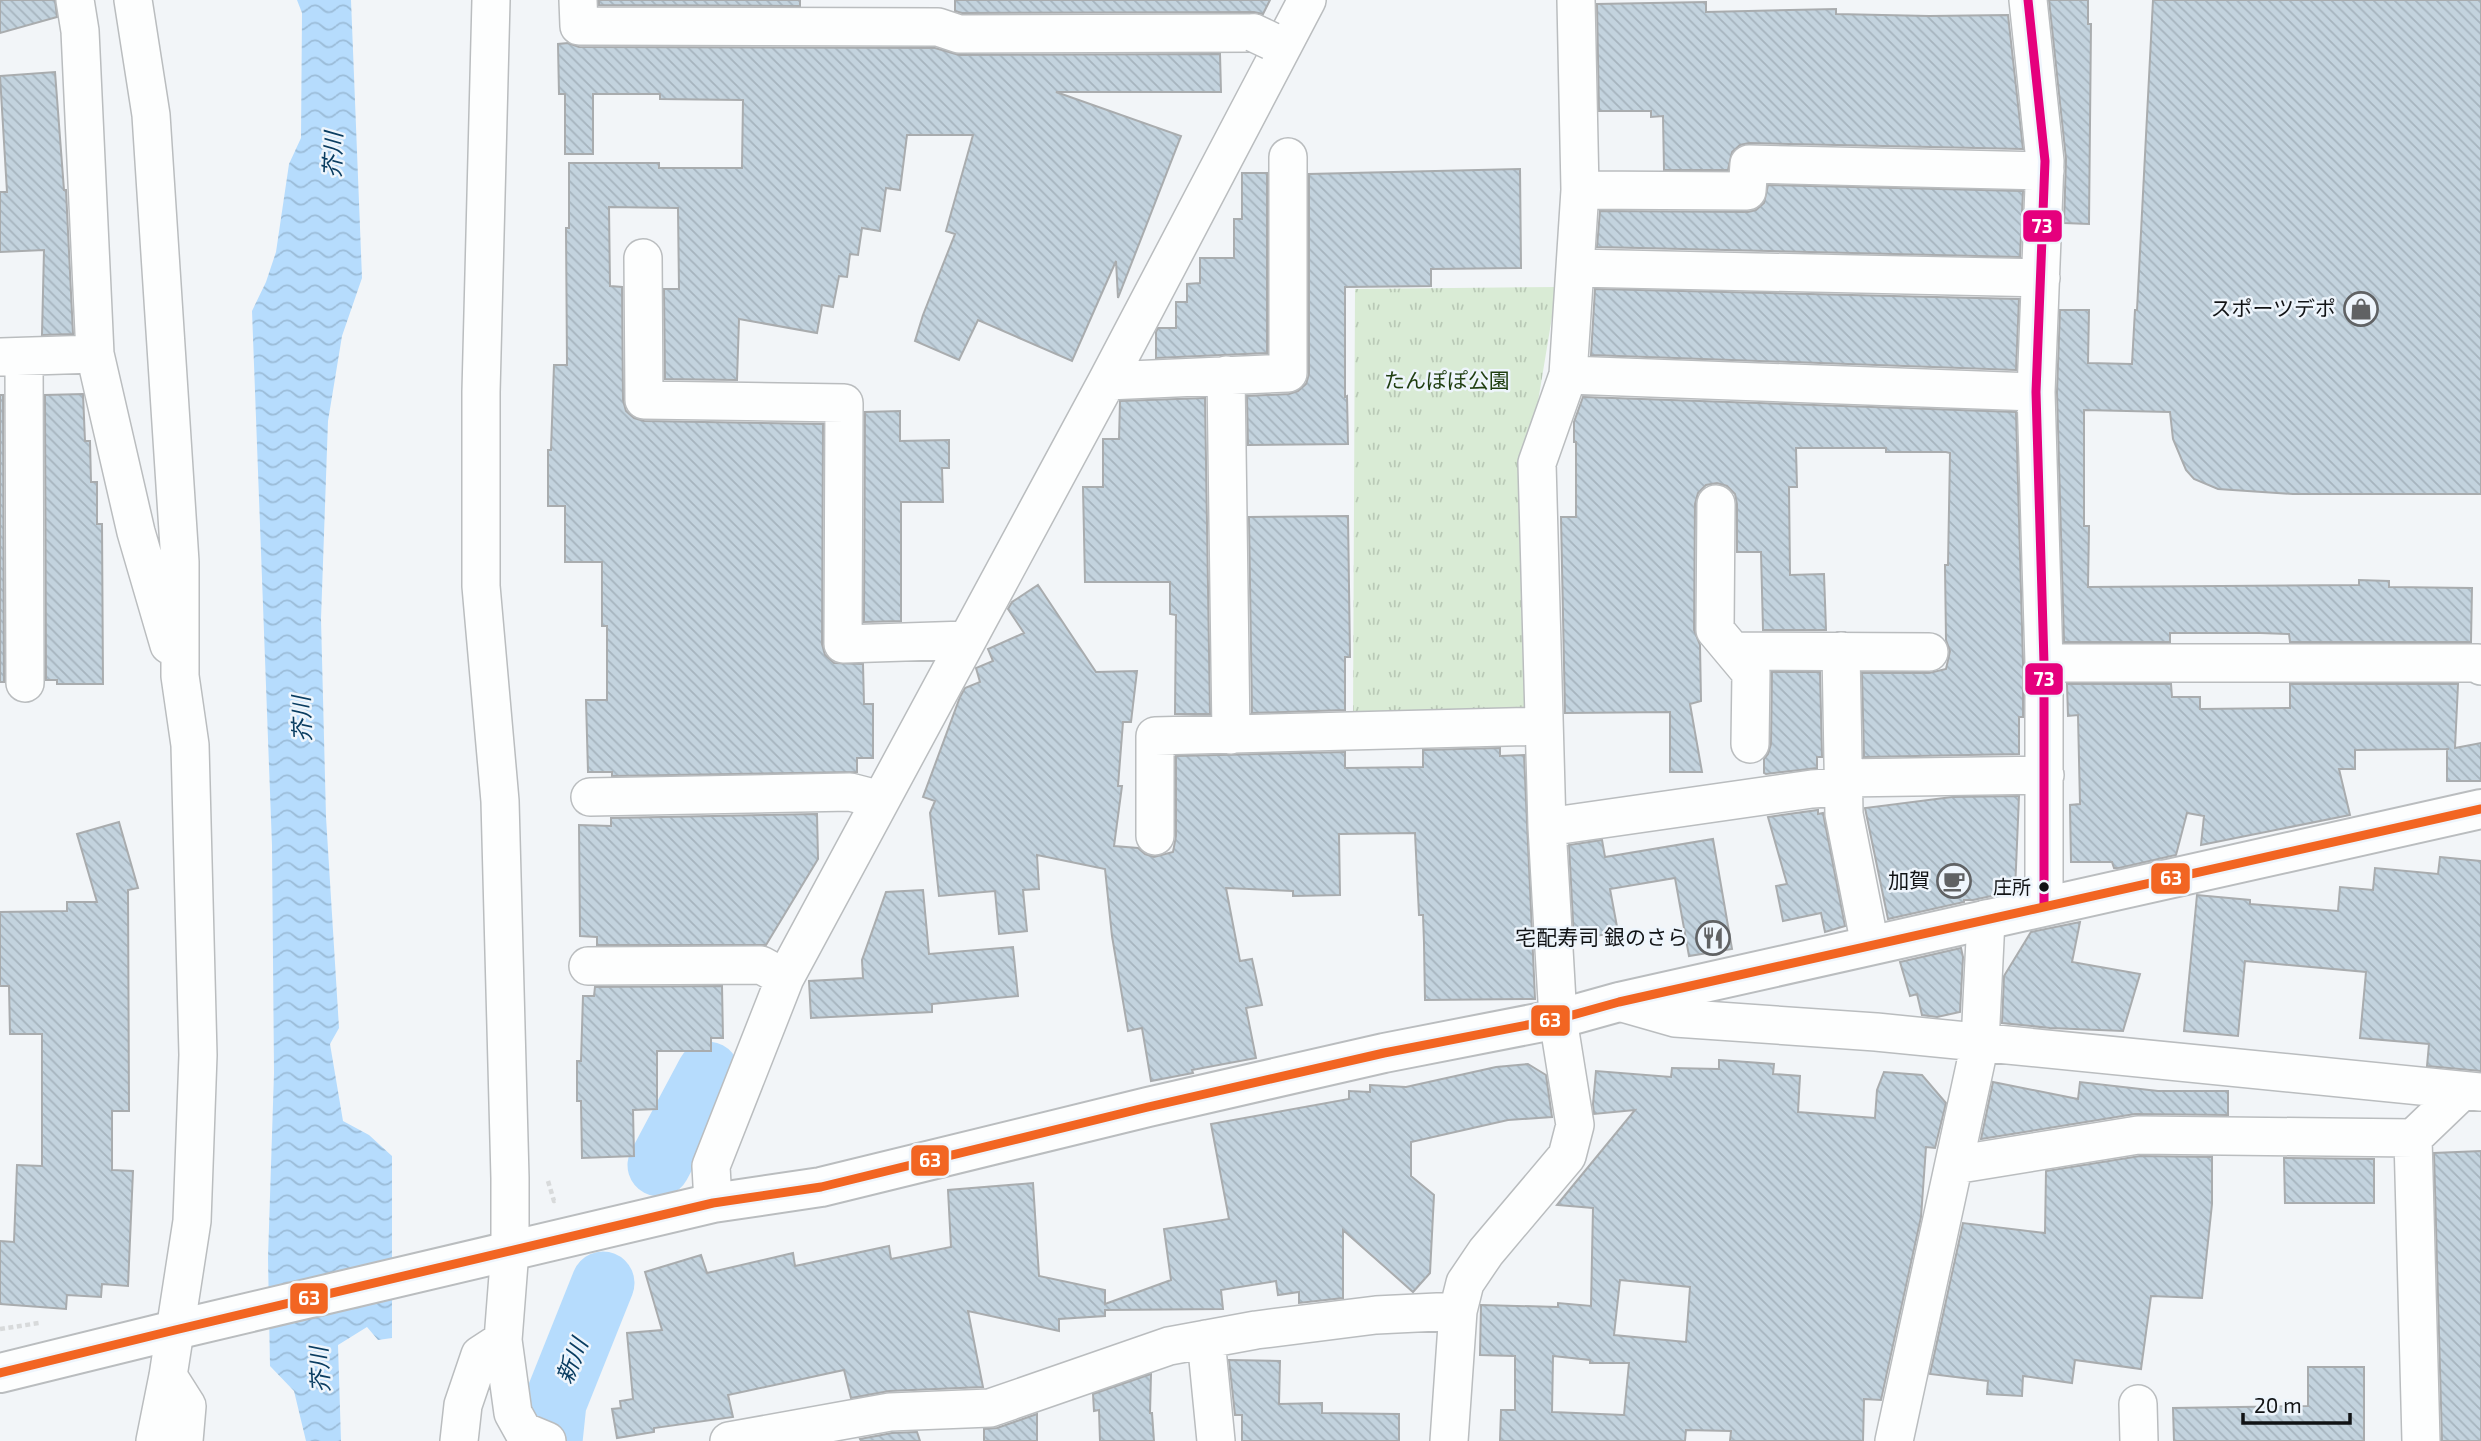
<svg xmlns="http://www.w3.org/2000/svg" width="2481" height="1441" font-family="'Exo 2','Noto Sans JP',sans-serif">
  <defs>
    <pattern id="park-tufts" width="24" height="20" patternUnits="userSpaceOnUse" patternTransform="scale(1.75)"><rect width="24" height="20" fill="#d9ebd5"/><path d="M3 7l-1-3M5 7V3M7 7l1-3M15 17l-1-3M17 17v-4M19 17l1-3" fill="none" stroke="#b9c9b6"/></pattern>
    <pattern id="water-waves" width="16" height="10" patternUnits="userSpaceOnUse" patternTransform="scale(1.75)"><rect width="16" height="10" fill="#b6dcfd"/><path d="M0 5q4-4 8 0t8 0" fill="none" stroke="#9bbcd8"/></pattern>
    <pattern id="building-back-hatch" width="6" height="6" patternUnits="userSpaceOnUse" patternTransform="scale(1.75)"><rect width="6" height="6" fill="#c3d3de"/><path d="M-1 5l2 2M0 0l6 6M5-1l2 2" fill="none" stroke="#a6b4be"/></pattern>
  </defs>
  <rect width="100%" height="100%" fill="#f2f5f8"/>
  <path fill="url(#park-tufts)" d="M1557 287 1527 468 1535 701 1516 715 1353 721 1355 289Z"/>
  <path fill="url(#water-waves)" d="M297 0H351L362 278 342 336 328 421 321 619 326 817 339 1028 330 1044 343 1121 369 1135 392 1156V1338L378 1340 367 1327 338 1345 341 1441H306L294 1391 270 1366 268 1258 274 1073 272 846 252 311 266 282 276 252 289 164 301 138 302 13Z"/>
  <g fill="none" stroke-linecap="round" stroke-linejoin="round">
    <path stroke="#b6dcfd" stroke-width="63" d="M659 1165 708 1073
      M551 1441 555 1403 603 1283"/>
  </g>
  <path fill="url(#building-back-hatch)" stroke="#a9acae" stroke-width="2" fill-rule="evenodd" d="M0 0H55L57 17 0 33Z
    M599 0H800V6L599 5Z
    M955 0H1270L1263 14 1254 12 962 13 955 11Z
    M2049 0H2088V24H2091L2089 224 2064 223 2066 159Z
    M2153 0H2481V494H2293L2218 489 2194 479 2186 470 2173 439 2170 412 2084 410V526H2089L2088 587 2359 585V580L2389 581V587L2472 588 2471 642H2290L2289 634 2260 633H2170V642H2064L2057 392 2060 310H2089L2088 363 2132 364 2135 310H2137Z
    M1706 2V12L1836 9V14L1929 16 2008 15 2023 149 1749 143 1740 145 1732 152 1728 170H1664L1663 116 1651 117V111H1599L1597 4Z
    M568 43 579 47 935 48 959 55 1220 54 1221 92H1056L1181 136 1118 298 1116 261 1072 361 978 320 959 360 915 341 923 315 955 234 946 231 973 135H907L900 190 886 188 880 231 862 228 858 255 850 254 847 277 839 276 833 307 822 305 817 333 739 319 737 380 665 379 664 289H679L678 208 609 207 610 286 622 287 623 400 626 411 634 418 644 421 823 424 822 644 825 655 834 663 863 664 864 704H873V758H857V772L612 776V772H588L586 700H607V626H602V562H565V506H548V450H551L554 365H567L566 228H569V163H659V168H742L743 100 660 99V94H593V154H565V94H559L558 44Z
    M55 72 64 190H66L73 334 42 335 44 250 0 252V192H7L0 76Z
    M1520 169 1521 268 1431 269V286L1345 287V397L1347 396 1348 444 1248 445 1247 396 1289 394 1298 391 1306 384 1309 374V174Z
    M1242 173H1267V353L1156 358V332L1158 328H1176V302H1187V284L1200 283V258H1234V219H1242Z
    M1768 185 2023 191 2020 257 1597 247 1600 211 1748 212 1756 210 1764 203Z
    M1595 289 2019 299 2016 370 1591 355Z
    M83 394 85 441H90L91 482H97V524H102L103 684H57V680H46L45 395Z
    M0 395H3L4 682H0Z
    M1583 397 2016 412 2023 663V717H2019V754L1864 757 1862 673H1929L1946 669 1950 651 1946 640 1945 565H1948L1950 453 1946 452H1886V448H1796L1797 487H1789L1790 575 1824 574 1826 630H1763L1761 552H1737V504L1735 494 1727 486 1717 483 1706 485 1698 493 1695 504 1694 630 1700 645 1701 701 1690 704 1702 772H1670V712L1565 713 1561 517H1576V442H1574V422Z
    M1205 398 1210 714H1175L1176 615 1170 614V582H1085L1083 487H1103V439H1119L1120 401Z
    M900 411V441L949 440V468H942L943 502H901V621L864 622 865 412Z
    M1348 516 1350 657H1345V710L1252 713 1249 517Z
    M1038 585 1096 672 1137 671 1131 722H1123L1118 786H1122L1114 846 1138 848 1145 854 1154 857 1173 852 1176 836V756L1345 752V768L1423 767V750L1500 748V756L1524 755 1535 999 1425 1000 1424 943 1423 915H1419L1415 833 1339 834 1340 895 1293 896V891L1226 888 1240 961 1252 959 1262 1005 1246 1008 1256 1058 1192 1070 1193 1073 1151 1081 1142 1028 1128 1031 1112 936 1105 869 1037 855 1039 889 1023 890 1027 931 999 934 995 891 939 896 930 813 935 801 923 797 960 697 965 688 980 682 976 668 993 661 988 649 1024 633 1008 609 1012 602Z
    M1772 672H1820L1822 757H1817V768L1766 774 1764 773V759L1768 754 1771 744Z
    M2067 684H2171L2172 697H2200V709L2290 708V684H2458L2455 748 2481 743V781H2447V749H2449L2355 750V769H2339L2350 815 2201 845 2204 816 2187 813 2176 855 2119 868H2114L2112 862H2071L2070 805 2080 804 2078 715 2068 716Z
    M2019 796 2015 891 1973 900H1964V902L1888 919 1865 808 1952 797Z
    M1818 810V814L1823 813 1845 926 1825 932 1821 913 1783 921 1776 886 1787 884 1768 817Z
    M817 814 818 859 766 945H597V937L580 936 579 825 611 826V818Z
    M119 822 138 888 128 890 129 1111H112V1170L133 1171 128 1286 102 1284 101 1297 67 1295 66 1309 0 1304V1241L14 1242 17 1165 42 1166V1034H10L9 986H0V912L67 911V902H97L77 834Z
    M1713 839 1732 949 1689 956 1675 878 1610 889 1618 932 1574 940 1569 845 1602 840 1605 857Z
    M2440 857 2481 861V1071L2427 1066 2429 1044 2360 1038 2366 972 2245 961 2238 1036 2184 1031 2197 895 2250 900V904L2338 911 2340 887 2373 890 2375 868 2438 874Z
    M923 890 929 954 1013 947 1018 996 932 1004V1012L811 1018 809 981 863 978 862 960 886 892Z
    M2080 922 2072 962 2140 974 2123 1031 2050 1028 2002 1023 2004 976 2031 932Z
    M1961 948 1963 957 1960 1012 1937 1017 1922 1015 1917 994 1910 996 1900 962Z
    M722 986 723 1038H711V1051H657V1109L633 1110 634 1156 582 1158 581 1101H577V1061H581L583 996H594L595 987Z
    M1719 1060 1774 1064 1773 1074 1800 1076 1798 1112 1875 1118 1877 1090 1884 1072 1922 1075 1946 1103 1935 1148 1926 1147 1921 1217 1881 1400 1864 1399 1863 1441H1730L1731 1431 1686 1430 1685 1441H1500L1501 1410H1515V1356L1480 1355 1481 1305 1558 1307V1303L1591 1306 1593 1208 1557 1205 1635 1110 1594 1114 1593 1104 1596 1071 1671 1077 1672 1068 1719 1069ZM1620 1280 1690 1287 1686 1342 1614 1335ZM1553 1356 1590 1360V1363H1629L1624 1415 1552 1412Z
    M1528 1064 1546 1075 1552 1117 1508 1120 1411 1142V1176L1434 1195 1430 1273 1413 1292 1343 1230V1298L1299 1303V1292L1278 1295 1276 1281 1221 1290 1223 1309 1105 1310V1316L1059 1319V1331L968 1311 983 1387 889 1391 851 1398 844 1370 728 1395 733 1417 654 1428V1432L617 1438 612 1409 621 1408 620 1401 633 1399 627 1333 662 1330 645 1272 701 1255 707 1273 793 1253 795 1266 889 1246 891 1259 951 1247 948 1190 1033 1183 1039 1276 1105 1290V1304L1171 1280 1164 1229 1229 1219 1211 1124 1349 1099V1091L1370 1092V1085L1406 1087 1496 1067Z
    M1993 1082 2078 1099 2080 1082 2158 1091H2228V1115L2135 1114 1981 1139Z
    M2481 1151V1441H2442L2434 1153Z
    M2140 1156 2212 1157V1204L2202 1298 2151 1296 2141 1369 2075 1360 2072 1383 2023 1376 2022 1396 1987 1394 1988 1381 1930 1374 1963 1223 2045 1233 2046 1171Z
    M2284 1158 2374 1159V1203H2285Z
    M1229 1360 1280 1361 1279 1404 1322 1403V1413L1399 1414V1441H1242V1415H1235Z
    M2308 1367H2364V1441H2174L2173 1408 2308 1406Z
    M1151 1374 1150 1413H1152L1154 1441H1100L1099 1410 1094 1411 1093 1394Z
    M1037 1414V1441H984V1429L997 1428Z
    M917 1432 920 1441H861L860 1439 892 1433Z"/>
  <g fill="none" stroke-linecap="round" stroke-linejoin="round">
    <g stroke="#babdbf" stroke-width="40">
      <path id="minor" d="M75 0 80 31 95 354 136 532 169 645
        M133 0 151 115 180 562V676L190 745 198 1055 192 1221 168 1376 155 1441
        M491 0 481 392V586L500 801 510 1178V1250L503 1340 513 1413 523 1431 547 1441
        M578 0 579 26 938 27 959 34 1254 33
        M2028 0 2045 161 2036 392 2044 663V906
        M1580 190 1747 191 1749 164 2045 171
        M643 258 644 400 844 403 843 644 967 640
        M1575 268 2041 278
        M1 357 95 354
        M24 357 25 683
        M1226 375 1231 735
        M1568 375 2036 392
        M1107 381 1288 373V157
        M1716 504 1715 630 1751 673 1750 744
        M1733 651 1929 652
        M1841 651 1844 814 1870 945
        M2044 663H2478L2481 666
        M1843 778 2045 775
        M590 797 850 792 881 800
        M1547 827 1812 789 1843 787
        M1155 836V736L1544 726
        M588 966 761 965 785 978
        M1619 1002 1675 1018 1876 1032 2481 1092
        M2413 1138 2421 1441
        M1954 1165 2138 1135 2413 1138 2462 1091
        M713 1203 711 1166 785 978 1107 381 1307 0
        M1206 1339 1216 1441
        M168 1376 187 1406 184 1441
        M2138 1404 2139 1441
        M459 1441 463 1405 480 1355 503 1340
        M729 1441 890 1412 990 1408 1169 1346 1256 1330 1376 1315 1458 1311
        M1449 1441 1458 1311 1465 1283 1486 1252 1567 1156 1575 1125 1558 1019 1547 827 1537 463 1568 375 1580 190 1576 0
        M1894 1441 1980 1043 1986 919"/>
    </g>
    <g stroke="#babdbf" stroke-width="42">
      <path id="major" d="M0 1373 175 1330 713 1203 821 1187 1148 1107 1384 1053 1558 1019 1619 1002 2481 809"/>
    </g>
    <path stroke="#d8dadb" stroke-width="4.5" stroke-dasharray="5 3.5" stroke-linecap="butt" d="M548 1181 554 1201 556 1200
      M0 1329 39 1323"/>
    <use href="#minor" stroke="#fdfefe" stroke-width="37"/>
    <use href="#major" stroke="#fdfefe" stroke-width="38"/>
    <g stroke="#babdbf" stroke-width="40" stroke-linecap="butt">
      <path id="minor-bridge" d="M1254 33 1271 41"/>
    </g>
    <use href="#minor-bridge" stroke="#fdfefe" stroke-width="37"/>
    <g stroke="#eef5fc" stroke-width="14">
      <path id="bus-1" d="M2028 0 2045 161 2036 392 2044 663V906"/>
    </g>
    <g stroke="#eef5fc" stroke-width="14">
      <path id="bus-2" d="M0 1373 175 1330 713 1203 821 1187 1148 1107 1384 1053 1558 1019 1619 1002 2481 809"/>
    </g>
    <use href="#bus-1" stroke="#e5007d" stroke-width="9"/>
    <use href="#bus-2" stroke="#f26522" stroke-width="9"/>
  </g>
  <defs>
    <g id="shop-ring" transform="scale(1.75)"><circle r="9.5" fill="#eef5fc" stroke="#606264" stroke-width="1.5"/><path d="M-5-2.5h2.3a2.7 3.5 0 0 1 5.4 0H5L5.5 6h-11ZM-1.5-2.5h3a1.5 2.3 0 0 0-3 0Z" fill="#606264"/></g>
    <g id="cafe-ring" transform="scale(1.75)"><circle r="9.5" fill="#eef5fc" stroke="#606264" stroke-width="1.5"/><path d="M-5.5-4.5H6V0H3Q3 3.5 0 3.5H-2.5Q-5.5 3.5-5.5 0ZM3-3.2v2h1.7v-2ZM-6 4.5H4V6H-6Z" fill="#606264"/></g>
    <g id="restaurant-ring" transform="scale(1.75)"><circle r="9.5" fill="#eef5fc" stroke="#606264" stroke-width="1.5"/><path d="M-5-6h1v4h1v-4h1v4h1v-4h1v5L-1.5 .5V6h-2V.5L-5-1ZM5-6V6H3V1.5H1.5Q1.5-4 5-6Z" fill="#606264"/></g>
  </defs>
  <g fill-rule="evenodd">
    <use href="#shop-ring" x="2361" y="309"/>
    <use href="#cafe-ring" x="1954" y="881"/>
    <use href="#restaurant-ring" x="1713" y="938"/>
  </g>
  <circle fill="#111315" stroke="#eef5fc" stroke-width="2.5" cx="2044" cy="887" r="6"/>
  <g text-anchor="middle" stroke-width="5" stroke-linejoin="round" paint-order="stroke">
    <g font-size="19" fill="#111315" stroke="#eef5fc" text-anchor="end">
      <text x="2031" y="894">庄所</text>
    </g>
    <g font-size="21" fill="#111315" stroke="#eef5fc" text-anchor="end">
      <text x="2336" y="316">スポーツデポ</text>
      <text x="1930" y="888">加賀</text>
      <text x="1688" y="945">宅配寿司 銀のさら</text>
    </g>
    <g font-size="21" fill="#1f3e10" stroke="#eef5fc">
      <text x="1447" y="388">たんぽぽ公園</text>
    </g>
    <g font-size="23" font-style="italic" fill="#0a3d61" stroke="#eef5fc">
      <text transform="translate(333 155) rotate(-88)" y="8">芥川</text>
      <text transform="translate(302 719) rotate(-92)" y="8">芥川</text>
      <text transform="translate(572 1361) rotate(-68)" y="8">新川</text>
      <text transform="translate(320 1370) rotate(-93)" y="8">芥川</text>
    </g>
  </g>
  <g stroke="#eef5fc" stroke-width="2.5">
    <rect x="2022" y="209" width="41" height="34" rx="7" fill="#e5007d"/>
    <rect x="2024" y="662" width="40" height="34" rx="7" fill="#e5007d"/>
    <rect x="2150" y="862" width="41" height="33" rx="7" fill="#f26522"/>
    <rect x="1530" y="1004" width="41" height="33" rx="7" fill="#f26522"/>
    <rect x="910" y="1144" width="40" height="33" rx="7" fill="#f26522"/>
    <rect x="289" y="1282" width="40" height="33" rx="7" fill="#f26522"/>
  </g>
  <g font-size="19" text-anchor="middle" font-weight="bold" fill="#fff">
    <text x="2042" y="233">73</text>
    <text x="2044" y="686">73</text>
    <text x="2171" y="885">63</text>
    <text x="1550" y="1027">63</text>
    <text x="930" y="1167">63</text>
    <text x="309" y="1305">63</text>
  </g>
  <path d="M2243 1413v10h107v-10" fill="none" stroke="#111315" stroke-width="3.5"/>
  <text x="2254" y="1413" font-size="21" fill="#111315" stroke="#eef5fc" stroke-width="5" paint-order="stroke">20 m</text>
</svg>
